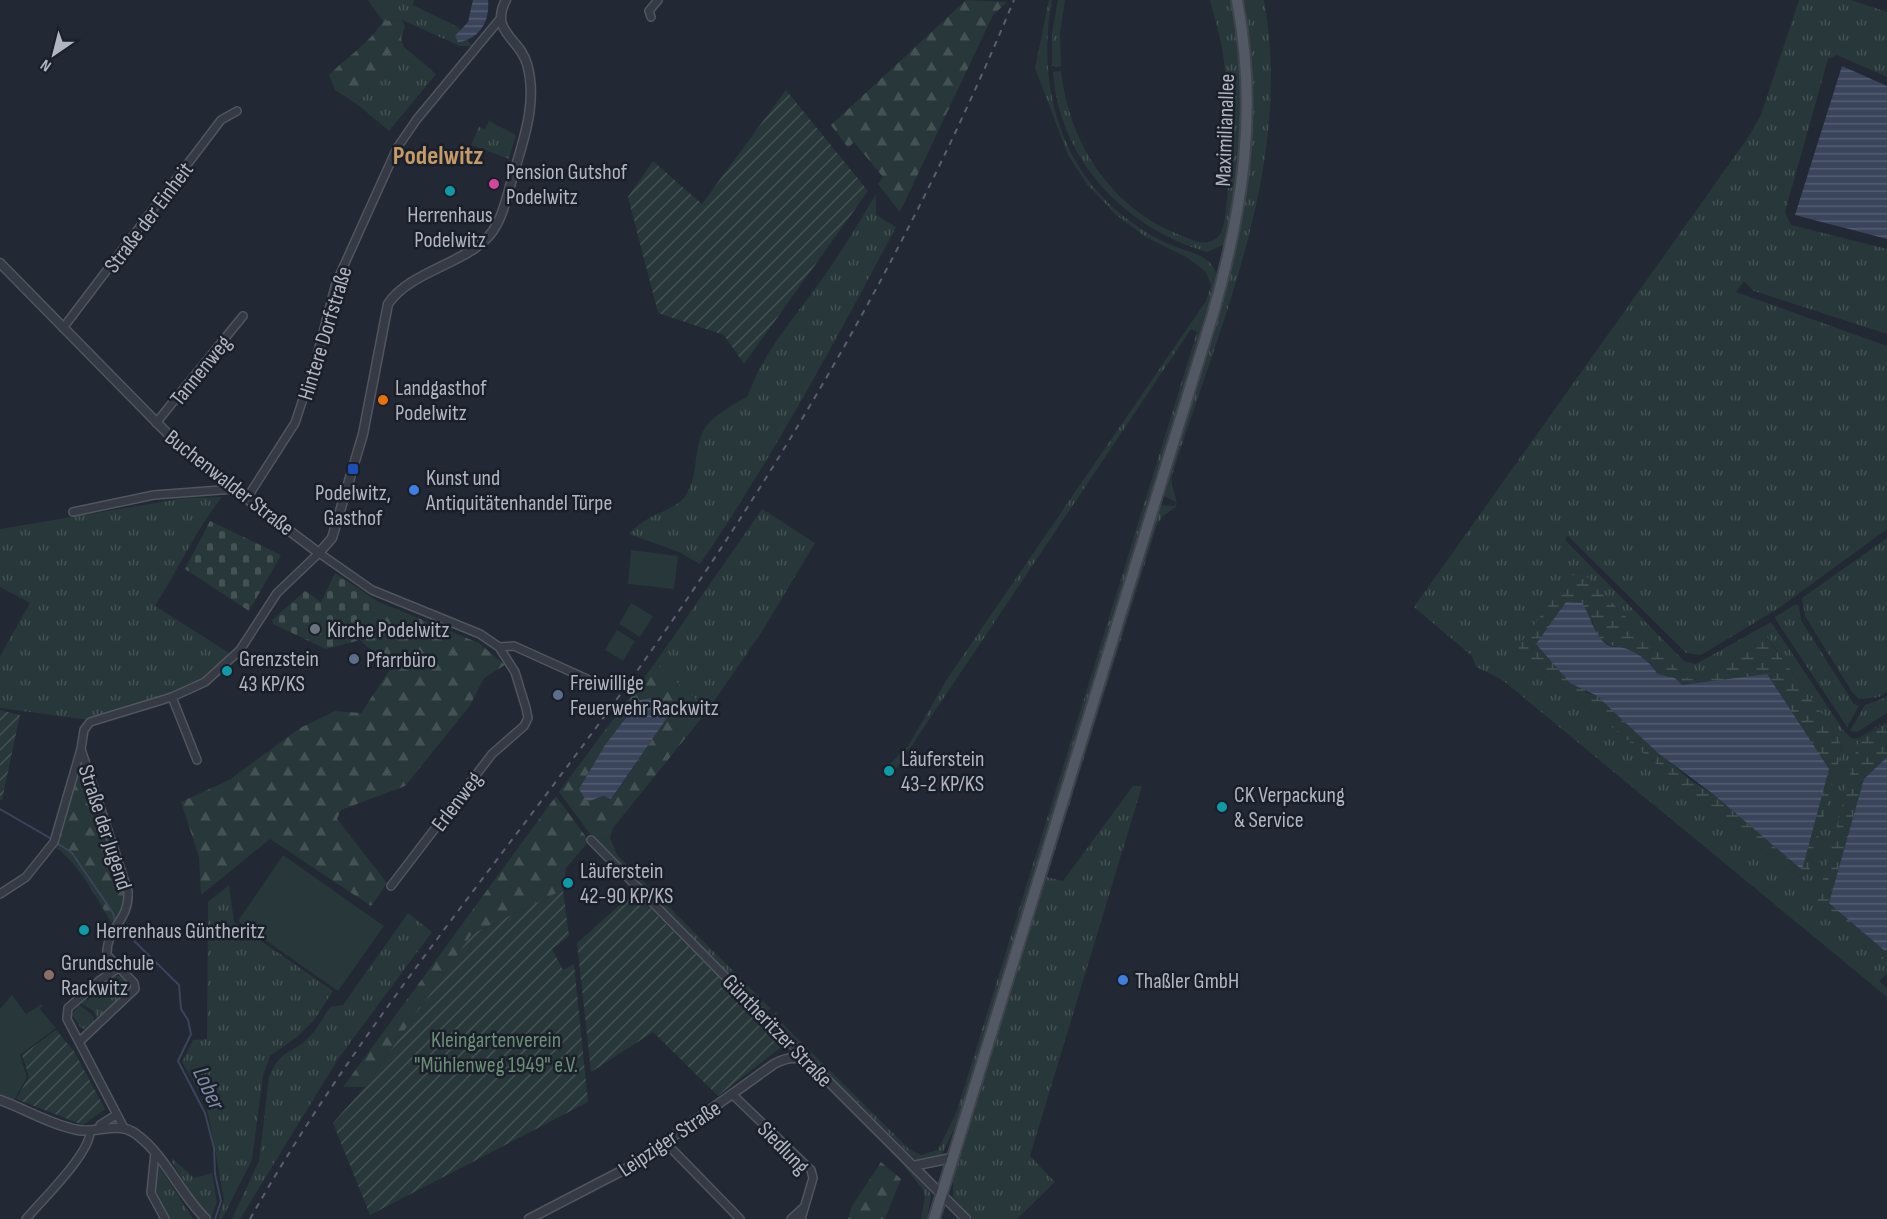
<svg xmlns="http://www.w3.org/2000/svg" width="1887" height="1219" font-family="'Sofia Sans Condensed',sans-serif">
  <defs>
    <pattern id="grass-tufts" width="24" height="20" patternUnits="userSpaceOnUse" patternTransform="scale(1.5)"><rect width="24" height="20" fill="#283739"/><path d="M3 7l-1-3M5 7V3M7 7l1-3M15 17l-1-3M17 17v-4M19 17l1-3" fill="none" stroke="#455254"/></pattern>
    <pattern id="forest-firs" width="22" height="20" patternUnits="userSpaceOnUse" patternTransform="scale(1.5)"><rect width="22" height="20" fill="#283739"/><path d="M5 1l3.5 6h-7zM16 11l3.5 6h-7z" fill="#455254"/></pattern>
    <pattern id="wetland-marsh" width="20" height="14" patternUnits="userSpaceOnUse" patternTransform="scale(1.5)"><rect width="20" height="14" fill="#283739"/><path d="M1 5h8M5 5V1M11 12h8M15 12V8" fill="none" stroke="#455254"/></pattern>
    <pattern id="cemetery-stones" width="16" height="16" patternUnits="userSpaceOnUse" patternTransform="scale(1.5)"><rect width="16" height="16" fill="#283739"/><path d="M2 7V4a2 2 0 0 1 4 0v3zM10 15v-3a2 2 0 0 1 4 0v3z" fill="#455254"/></pattern>
    <pattern id="garden-furrows" width="10" height="10" patternUnits="userSpaceOnUse" patternTransform="scale(1.5)"><rect width="10" height="10" fill="#283739"/><path d="M-1 1l2-2M0 10L10 0M9 11l2-2" fill="none" stroke="#455254"/></pattern>
    <pattern id="water-rules" width="6" height="5" patternUnits="userSpaceOnUse" patternTransform="scale(1.5)"><rect width="6" height="5" fill="#3a445b"/><path d="M0 2.5h6" fill="none" stroke="#545d71"/></pattern>
  </defs>
  <rect width="100%" height="100%" fill="#222834"/>
  <path fill="url(#grass-tufts)" fill-rule="evenodd" d="M368 0H414L413 5 458 27 472 46H460L402 20 383 21Z
    M1049 0H1052C1036 85 1060 173 1134 224 1146 233 1160 241 1174 246 1184 250 1200 254 1208 261 1213 265 1217 273 1218 280L961 1115 941 1156 917 1161 772 1019 776 1011 778 1019 910 1150 921 1155 938 1150 956 1113 964 1088 1197 332 1191 329 894 772 887 767 908 746 947 679 1206 301 1211 285 1206 272 1188 258 1146 237 1115 214 1087 184 1068 155 1035 68Z
    M1058 0H1065L1060 33 1061 67 1052 66V33Z
    M1210 0H1234L1243 79 1240 180 1227 243 1207 252C1125 228 1059 160 1053 72L1061 71C1069 143 1111 208 1180 235 1193 240 1206 248 1218 237 1235 221 1227 90 1224 62 1222 41 1215 20 1210 0Z
    M1243 0H1264C1294 163 1220 323 1172 476 1170 487 1178 496 1176 507L1163 516 1157 525 1047 877 1063 881 1133 786H1142L1030 1156 1055 1182 1017 1219H973L953 1197V1177L1159 505 1175 506 1176 502 1162 495C1213 330 1275 177 1243 0Z
    M1799 0H1851L1887 12V77L1837 55 1828 59 1785 212 1791 225 1887 249V334L1754 291 1744 281 1736 292 1887 346V529L1779 608 1701 655 1686 653 1568 536 1565 540 1684 661 1696 664 1771 622 1844 731 1853 739 1859 738 1887 720 1859 740 1882 959 1887 957V974L1879 981 1887 988V997L1501 679 1476 667 1472 656 1414 607 1747 139 1761 115ZM1580 570 1685 677 1695 680 1754 648 1765 634 1837 735 1842 749 1802 877 1788 870 1719 816 1520 651 1574 572Z
    M404 47 436 74 389 131 357 104Z
    M489 121 516 135 509 159 471 145 479 127 485 129Z
    M876 194V215L896 227C835 342 773 457 700 564L679 552 629 534C646 514 671 512 683 499 701 478 691 446 707 425 718 412 734 405 748 396 761 355 794 318 819 283 840 255 858 224 876 194Z
    M222 497C195 531 178 570 155 606L231 654 193 686 89 720 0 708V656L30 603 0 587V529L185 498Z
    M762 509 815 543 763 630 708 710 655 663Z
    M1887 538V692L1879 697 1859 699 1852 692 1805 616 1802 598Z
    M1796 604 1799 606 1801 620 1854 704 1859 706 1847 727 1776 620 1775 617Z
    M1887 697V713L1857 732 1850 731 1865 705Z
    M610 838 617 855 771 1009 766 1011 594 839Z
    M229 885 234 922 333 991 314 1020 297 1037 270 1056 263 1075 252 1160 222 1219H218L224 1200 211 1128 205 1101 182 1062 193 1040 207 1039 208 902Z
    M408 913 432 932 338 1059 240 1219H232L259 1161 269 1077C281 1047 293 1055 311 1035 318 1027 324 1016 330 1007L343 1005Z
    M113 976H122L131 988 97 1020 94 1011 80 1003 85 998 88 1000 94 994 92 991Z
    M79 1004 94 1017V1026L88 1030 81 1028 72 1015Z
    M892 1150 928 1186 931 1197 927 1219H921L925 1196 923 1190Z
    M172 1158 194 1178 212 1173 217 1202 211 1218 194 1198 172 1162Z
    M156 1161 193 1219H169L154 1193Z"/>
  <path fill="url(#forest-firs)" fill-rule="evenodd" d="M966 0 1007 2 993 15 900 212 878 184 883 177 854 142 848 148 831 125Z
    M402 20 405 26 401 38 404 47 357 104 335 90 329 75C347 57 370 43 383 21Z
    M379 602 479 643 505 665 484 678 469 707 405 786 341 810 337 819 387 883 371 906 270 839 201 895 199 857 181 802 229 780 300 728 335 711 361 713 391 668 360 640Z
    M655 663 708 710 613 828 610 838 594 839 559 792ZM657 697 673 709 611 799 579 789 605 745Z
    M82 772 124 890C125 905 123 912 112 923 95 897 80 864 55 847L74 782Z
    M556 796 589 841 566 868 563 890 472 934 365 1087H343Z
    M881 1162 901 1179 885 1219H848L852 1206Z"/>
  <path fill="url(#wetland-marsh)" fill-rule="evenodd" d="M1580 570 1685 677 1695 680 1754 648 1764 633 1837 735 1842 749 1809 871 1802 877 1788 870 1719 816 1520 651 1518 646 1574 572ZM1592 618C1593 622 1593 629 1595 633 1606 652 1649 649 1657 674L1662 677 1669 676 1682 685H1693L1802 870 1713 794 1690 780 1597 696 1585 692Z
    M1887 722V757L1864 779 1829 902 1885 950 1887 949V957L1882 959 1817 903 1859 740Z"/>
  <path fill="url(#cemetery-stones)" d="M210 521 281 555 249 611 185 569Z
    M335 573 379 602 360 640 326 649 273 624 272 620 305 591 321 602Z"/>
  <path fill="#283739" d="M631 550 678 556 674 589 628 584Z
    M631 603 653 616 640 637 619 624Z
    M617 630 635 641 623 661 605 650Z
    M283 855 384 926 338 991 238 921Z
    M12 995 26 1014 41 1004 43 1006 40 1009 56 1028 20 1055 27 1077 14 1101 0 1095V1009Z"/>
  <path fill="url(#garden-furrows)" d="M786 90 868 191 744 364 724 335 658 313 628 197 653 161 702 204Z
    M0 710 20 715 2 800H0Z
    M563 890 569 936 552 949 563 970 574 964 588 1102 370 1215 333 1123 365 1087 472 934Z
    M634 892 781 1040 780 1048 718 1096 653 1032 591 1072 577 943Z
    M56 1030 74 1051 105 1109 83 1125 16 1099 29 1077 22 1055Z"/>
  <path fill="url(#water-rules)" d="M473 0H488C490 21 480 39 458 42L455 36 468 22Z
    M1842 66 1887 86V239L1795 215Z
    M1566 602 1582 603C1591 616 1595 640 1610 646 1614 648 1620 646 1624 648 1635 651 1654 664 1657 674L1675 678 1682 685 1767 674 1829 769 1802 870 1713 794 1658 753 1597 696 1570 683 1536 644Z
    M657 697 673 709 611 799 603 796 587 802 579 789 605 745 640 700Z
    M1887 757V949L1885 951 1829 903 1864 779Z"/>
  <g fill="none" stroke-linecap="round" stroke-linejoin="round">
    <path stroke="#3a445b" stroke-width="2" d="M0 809 50 838
      M57 843 72 853 113 913 115 921
      M121 928 179 985 181 1009 188 1020 191 1034 178 1061 205 1113 214 1148 215 1174 221 1201 215 1219"/>
    <g stroke="#50555f" stroke-width="10">
      <path id="minor" d="M651 17 649 11 658 0
        M63 328 221 120 237 111
        M156 423 243 316
        M247 498 295 423 315 363 336 283 397 148 417 119 500 19
        M73 512 154 495 234 489
        M499 647 514 646 587 679
        M172 697 197 760
        M591 840 806 1059
        M0 894 26 877 54 842 81 749
        M79 1042 67 1019 68 1008 99 981 118 968
        M733 1095 811 1170 813 1178 801 1219
        M100 1128V1125L116 1115
        M124 1128 79 1042 135 989 134 983 107 955C106 926 130 922 128 891L81 749 84 730 90 722 172 697 205 682 240 650 277 593 319 553 372 590 480 634 499 647 515 672 526 708 528 718 524 726 492 754 391 886
        M665 1142 740 1219
        M155 1152 151 1193 165 1219
        M26 1219C41 1201 92 1152 90 1130
        M791 1219 803 1208"/>
    </g>
    <g stroke="#50555f" stroke-width="11">
      <path id="tertiary" d="M0 263 172 438 218 477 319 553 332 538 363 434 388 304C413 267 478 263 497 224 505 209 508 192 513 176 523 141 538 102 527 64 520 38 489 32 506 0
        M0 1100C25 1109 51 1125 78 1130 98 1134 117 1120 136 1134 167 1157 179 1193 206 1219
        M913 1166 951 1158
        M529 1219 633 1165 774 1064C789 1056 801 1055 814 1067L966 1219"/>
    </g>
    <g stroke="#3f434e" stroke-width="14">
      <path id="primary" d="M934 1219 1212 317C1243 210 1258 111 1237 0"/>
    </g>
    <use href="#minor" stroke="#353a45" stroke-width="7"/>
    <use href="#tertiary" stroke="#353a45" stroke-width="8"/>
    <use href="#primary" stroke="#535964" stroke-width="10"/>
    <path stroke="#5a606d" stroke-width="2" stroke-dasharray="6 6" stroke-linecap="butt" d="M250 1219C356 1031 496 867 622 692 777 477 912 246 1014 0"/>
  </g>
  <circle fill="#d1479c" stroke="#1b1f29" stroke-width="2" cx="494" cy="184" r="6"/>
  <g fill="#0f9aa8" stroke="#1b1f29" stroke-width="2">
    <circle cx="450" cy="191" r="6"/>
    <circle cx="227" cy="671" r="6"/>
    <circle cx="889" cy="771" r="6"/>
    <circle cx="1222" cy="807" r="6"/>
    <circle cx="568" cy="883" r="6"/>
    <circle cx="84" cy="930" r="6"/>
  </g>
  <circle fill="#e8710a" stroke="#1b1f29" stroke-width="2" cx="383" cy="400" r="6"/>
  <rect fill="#1a4fb4" stroke="#1b1f29" stroke-width="2" x="347" y="463" width="12" height="12" rx="3"/>
  <g fill="#3f7fe0" stroke="#1b1f29" stroke-width="2">
    <circle cx="414" cy="490" r="6"/>
    <circle cx="1123" cy="980" r="6"/>
  </g>
  <circle fill="#6b7280" stroke="#1b1f29" stroke-width="2" cx="315" cy="629" r="6"/>
  <g fill="#5c6f8a" stroke="#1b1f29" stroke-width="2">
    <circle cx="354" cy="659" r="6"/>
    <circle cx="558" cy="695" r="6"/>
  </g>
  <circle fill="#8d6e63" stroke="#1b1f29" stroke-width="2" cx="49" cy="975" r="6"/>
  <g text-anchor="middle" stroke-width="5" stroke-linejoin="round" paint-order="stroke">
    <g font-size="22" fill="#b0b5c1" stroke="#1b1f29">
      <text transform="translate(1224 130) rotate(-88)" y="8">Maximilianallee</text>
      <text transform="translate(148 217) rotate(-53)" y="8">Straße der Einheit</text>
      <text transform="translate(324 333) rotate(-73)" y="8">Hintere Dorfstraße</text>
      <text transform="translate(200 370) rotate(-51)" y="8">Tannenweg</text>
      <text transform="translate(230 482) rotate(38)" y="8">Buchenwalder Straße</text>
      <text transform="translate(456 801) rotate(-53)" y="8">Erlenweg</text>
      <text transform="translate(106 827) rotate(72)" y="8">Straße der Jugend</text>
      <text transform="translate(778 1030) rotate(46)" y="8">Güntheritzer Straße</text>
      <text transform="translate(669 1138) rotate(-34)" y="8">Leipziger Straße</text>
      <text transform="translate(784 1147) rotate(46)" y="8">Siedlung</text>
    </g>
    <g font-size="22" fill="#b0b5c1" stroke="#1b1f29" text-anchor="start">
      <text x="506" y="179">Pension Gutshof<tspan x="506" dy="25">Podelwitz</tspan></text>
      <text x="450" y="222" text-anchor="middle">Herrenhaus<tspan x="450" dy="25">Podelwitz</tspan></text>
      <text x="395" y="395">Landgasthof<tspan x="395" dy="25">Podelwitz</tspan></text>
      <text x="426" y="485">Kunst und<tspan x="426" dy="25">Antiquitätenhandel Türpe</tspan></text>
      <text x="353" y="500" text-anchor="middle">Podelwitz,<tspan x="353" dy="25">Gasthof</tspan></text>
      <text x="327" y="637">Kirche Podelwitz</text>
      <text x="239" y="666">Grenzstein<tspan x="239" dy="25">43 KP/KS</tspan></text>
      <text x="366" y="667">Pfarrbüro</text>
      <text x="570" y="690">Freiwillige<tspan x="570" dy="25">Feuerwehr Rackwitz</tspan></text>
      <text x="901" y="766">Läuferstein<tspan x="901" dy="25">43-2 KP/KS</tspan></text>
      <text x="1234" y="802">CK Verpackung<tspan x="1234" dy="25">&amp; Service</tspan></text>
      <text x="580" y="878">Läuferstein<tspan x="580" dy="25">42-90 KP/KS</tspan></text>
      <text x="96" y="938">Herrenhaus Güntheritz</text>
      <text x="61" y="970">Grundschule<tspan x="61" dy="25">Rackwitz</tspan></text>
      <text x="1135" y="988">Thaßler GmbH</text>
    </g>
    <g font-size="22" fill="#6b8e77" stroke="#1b1f29">
      <text x="496" y="1047">Kleingartenverein<tspan x="496" dy="25">"Mühlenweg 1949" e.V.</tspan></text>
    </g>
    <g font-size="24" font-style="italic" fill="#7c89a6" stroke="#1b1f29">
      <text transform="translate(209 1088) rotate(65)" y="8">Lober</text>
    </g>
    <g font-size="26" font-weight="bold" fill="#c49a68" stroke="#1b1f29">
      <text x="438" y="164">Podelwitz</text>
    </g>
  </g>
  <g transform="translate(54 54) rotate(215)" stroke="#1b1f29" stroke-width="4.5" paint-order="stroke">
  <path d="M0-4.5L10 22L0 15L-10 22Z" fill="#b0b5c1"/>
  <text y="-9" font-size="16" font-weight="bold" text-anchor="middle" fill="#b0b5c1">N</text>
  </g>
</svg>
